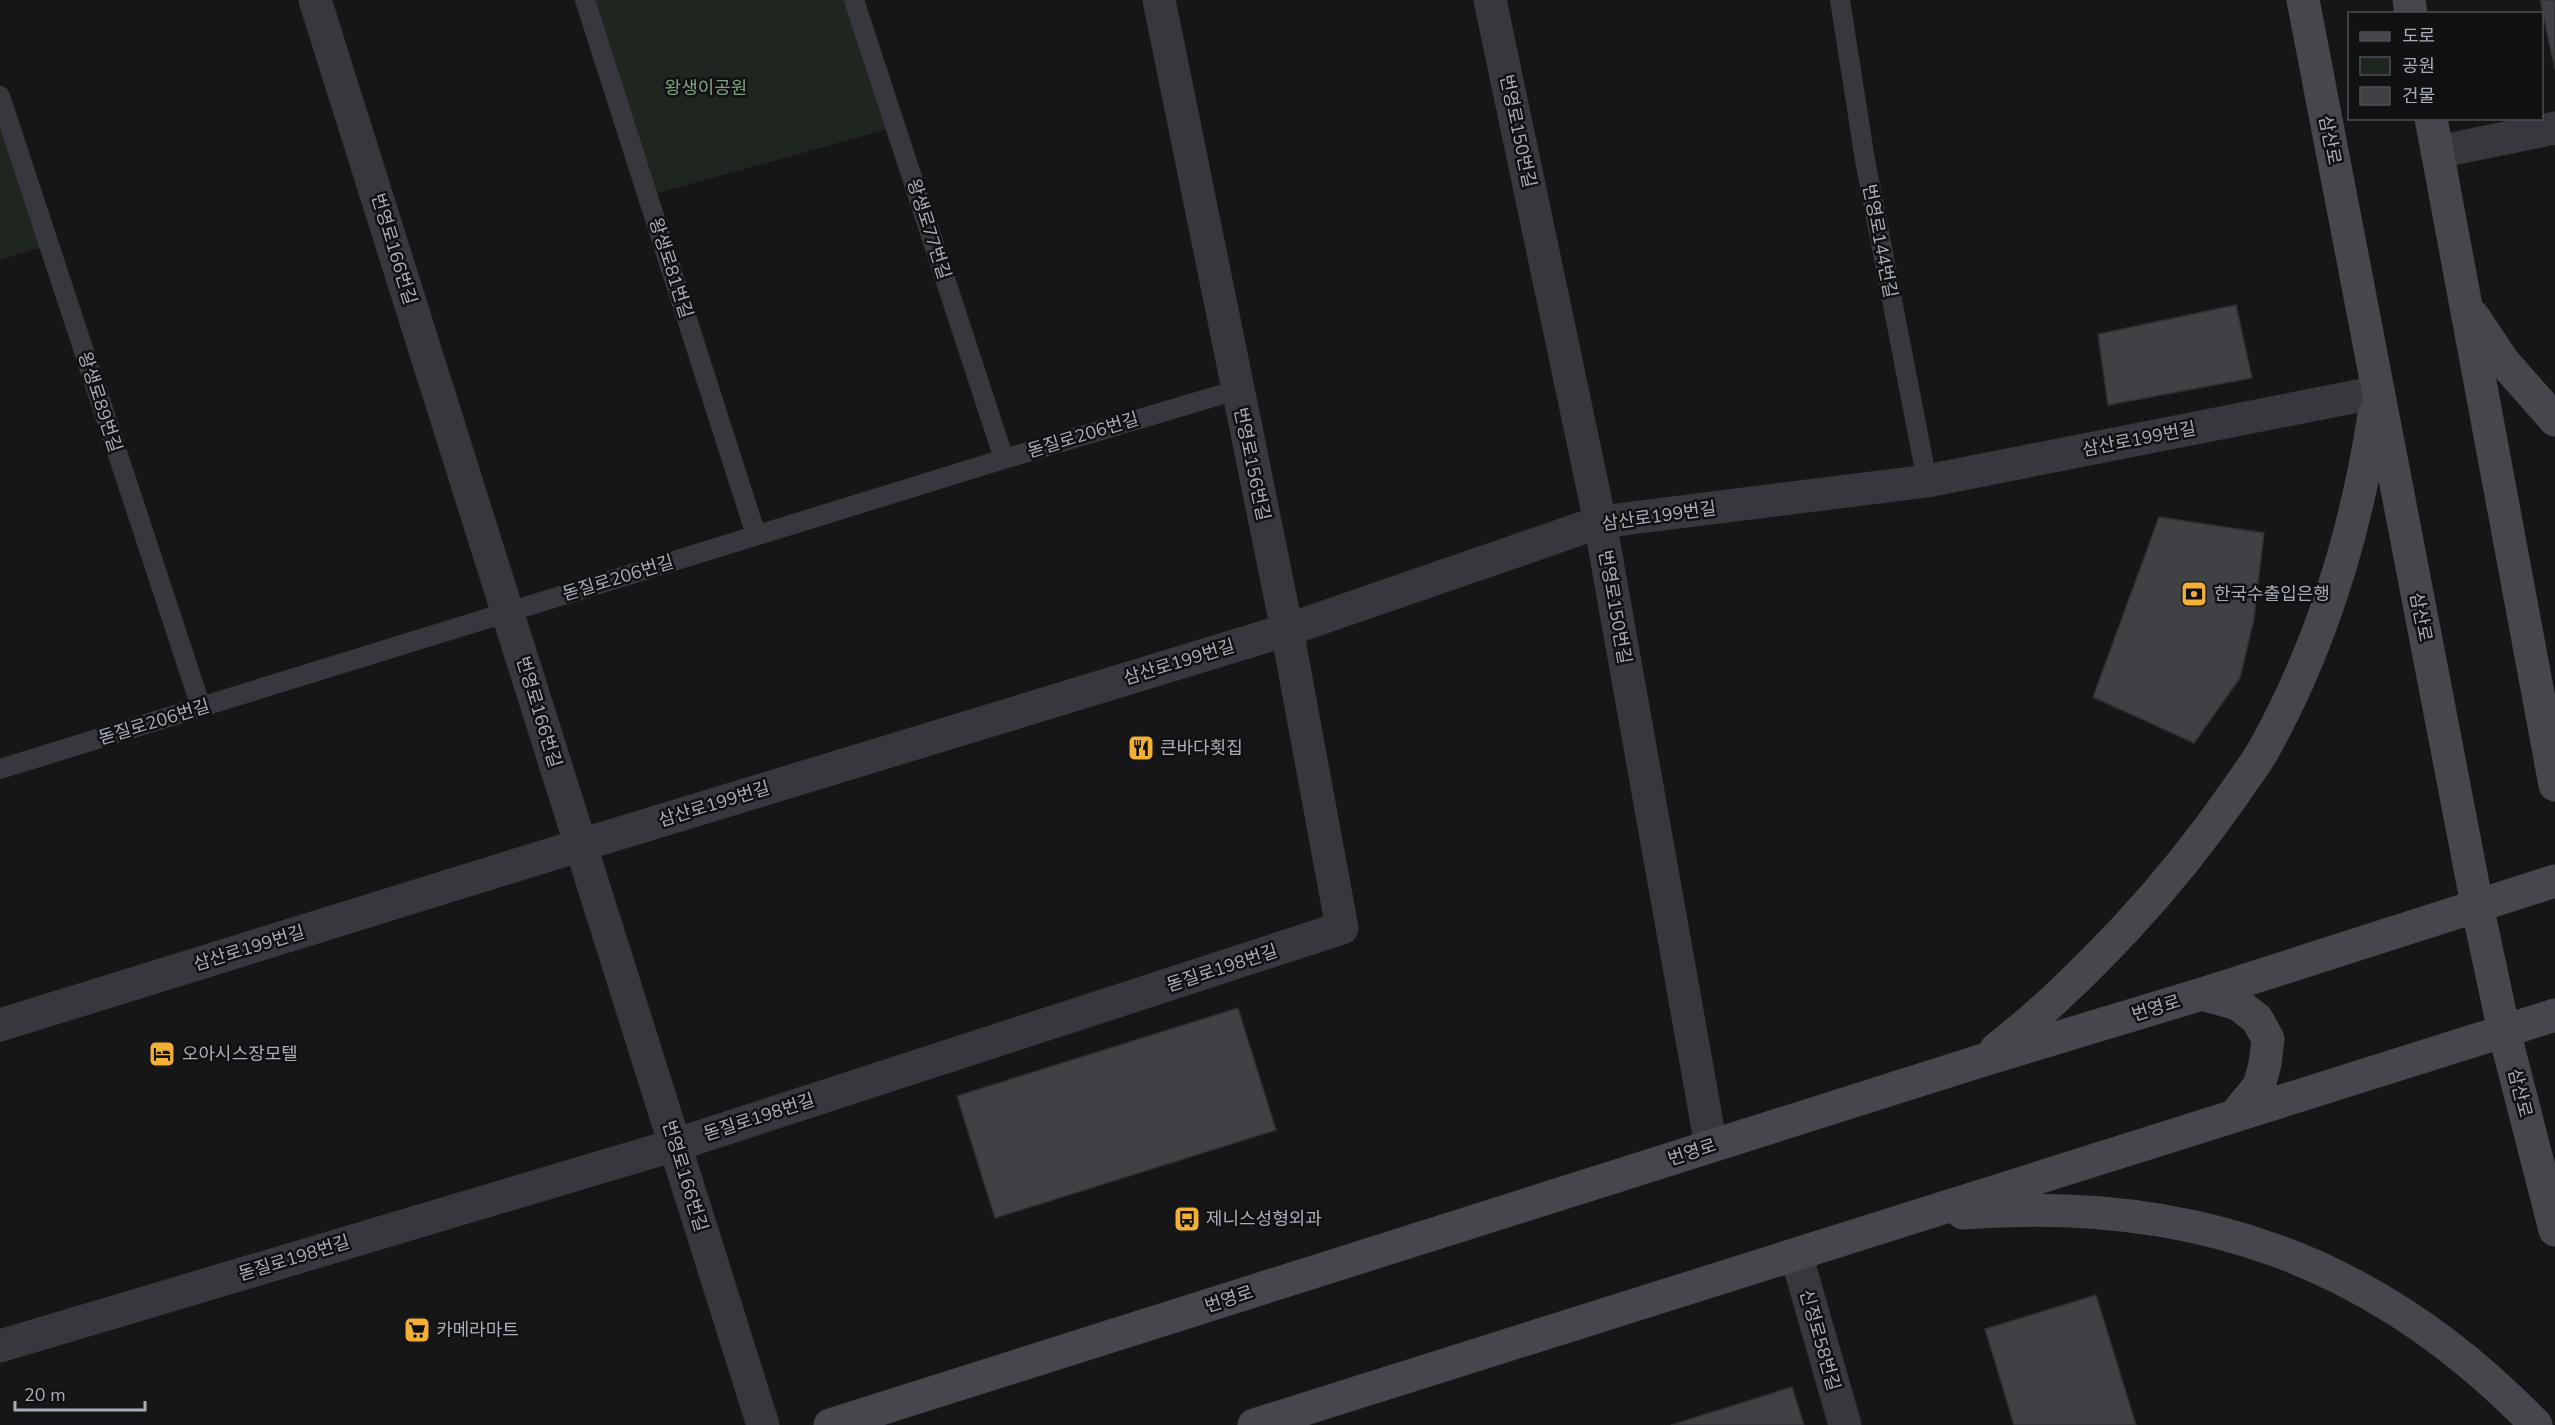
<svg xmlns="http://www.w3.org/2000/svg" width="2555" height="1425" font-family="'Nunito Sans','Noto Sans KR',sans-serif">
  <rect width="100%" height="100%" fill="#161618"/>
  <path fill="#1e261f" d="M585 0H854L895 127 648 196Z
    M0 96 49 245 0 260Z"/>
  <path fill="#404145" stroke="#303034" stroke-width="1.5" d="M2540 0H2555V70Z
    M2236 305 2252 378 2108 405 2098 334Z
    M2159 517 2264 533 2254 619 2240 678 2194 743 2093 697Z
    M1238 1008 1276 1130 995 1218 957 1096Z
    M2096 1295 2136 1425H2014L1985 1329Z
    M1792 1387 1804 1425H1671Z"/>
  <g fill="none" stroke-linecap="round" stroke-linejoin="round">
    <path stroke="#37383d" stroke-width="20" d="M585 0 756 535
      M854 0 1004 459
      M1840 0 1865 160 1927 481
      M0 96 201 707
      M0 769 1004 459 1237 390"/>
    <path stroke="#37383d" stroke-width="33" d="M315 0 763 1425
      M1490 0 1600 522 1711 1146
      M2437 152 2555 128
      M0 1025 581 845 1287 630 1600 522 1927 481 2378 392
      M1796 1254 1845 1425
      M0 1346 675 1145 1342 928 1287 630 1159 0"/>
    <path stroke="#45474d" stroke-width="33" d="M2303 0 2477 905 2504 1031 2555 1230
      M2409 0 2411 14
      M2431 118 2555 785
      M2473 316 2503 361 2555 420
      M2202 994 2238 1004 2257 1019 2268 1039 2265 1064 2259 1086 2236 1114
      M1996 1049C2043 1013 2084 972 2125 929 2166 885 2202 840 2236 791 2245 777 2256 764 2264 749 2321 647 2356 531 2374 415
      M1963 1213C2192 1195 2377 1260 2536 1425
      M830 1425 1977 1062 2202 994 2555 881
      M1254 1425 2555 1015"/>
  </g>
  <defs>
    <g id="bank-square" transform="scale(1.35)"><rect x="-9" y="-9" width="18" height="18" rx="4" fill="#f2b134" stroke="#111113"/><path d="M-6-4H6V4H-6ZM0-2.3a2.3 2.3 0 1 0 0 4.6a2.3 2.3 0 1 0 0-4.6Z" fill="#111"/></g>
    <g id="restaurant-square" transform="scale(1.35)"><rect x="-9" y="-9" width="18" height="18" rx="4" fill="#f2b134" stroke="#111113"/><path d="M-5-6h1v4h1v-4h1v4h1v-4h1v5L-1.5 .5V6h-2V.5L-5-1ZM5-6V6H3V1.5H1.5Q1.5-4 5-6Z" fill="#111"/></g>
    <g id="hotel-square" transform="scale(1.35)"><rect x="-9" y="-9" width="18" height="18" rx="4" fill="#f2b134" stroke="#111113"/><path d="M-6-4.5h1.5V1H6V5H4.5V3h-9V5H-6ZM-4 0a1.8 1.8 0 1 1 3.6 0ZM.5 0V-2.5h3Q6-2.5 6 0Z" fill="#111"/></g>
    <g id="bus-square" transform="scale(1.35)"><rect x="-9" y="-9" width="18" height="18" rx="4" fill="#f2b134" stroke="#111113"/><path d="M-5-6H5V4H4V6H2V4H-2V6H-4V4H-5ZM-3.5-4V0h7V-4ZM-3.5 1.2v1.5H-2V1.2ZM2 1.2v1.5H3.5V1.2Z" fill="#111"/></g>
    <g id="supermarket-square" transform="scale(1.35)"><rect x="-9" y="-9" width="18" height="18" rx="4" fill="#f2b134" stroke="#111113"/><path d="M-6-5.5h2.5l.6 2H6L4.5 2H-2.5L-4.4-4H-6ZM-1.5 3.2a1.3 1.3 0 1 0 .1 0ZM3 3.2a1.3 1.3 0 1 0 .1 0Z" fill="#111"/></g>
  </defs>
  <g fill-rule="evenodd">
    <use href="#bank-square" x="2194" y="594"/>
    <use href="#restaurant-square" x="1141" y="748"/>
    <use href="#hotel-square" x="162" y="1054"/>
    <use href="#bus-square" x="1187" y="1219"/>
    <use href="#supermarket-square" x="417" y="1330"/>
  </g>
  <g text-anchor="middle" stroke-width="5" stroke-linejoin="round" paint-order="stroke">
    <g font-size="18" fill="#7fa381" stroke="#111113">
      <text x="706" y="94">왕생이공원</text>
    </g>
    <g font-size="18" fill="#a8adb8" stroke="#111113">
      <text transform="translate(1518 131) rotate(78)" y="6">번영로150번길</text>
      <text transform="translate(2330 140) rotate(79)" y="6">삼산로</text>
      <text transform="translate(929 229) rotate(72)" y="6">왕생로77번길</text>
      <text transform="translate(1880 241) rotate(79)" y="6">번영로144번길</text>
      <text transform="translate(394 249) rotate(73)" y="6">번영로166번길</text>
      <text transform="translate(671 268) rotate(72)" y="6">왕생로81번길</text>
      <text transform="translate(100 402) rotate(72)" y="6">왕생로89번길</text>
      <text transform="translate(1083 435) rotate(-17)" y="6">돋질로206번길</text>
      <text transform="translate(2139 439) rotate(-11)" y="6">삼산로199번길</text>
      <text transform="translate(1252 464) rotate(78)" y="6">번영로156번길</text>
      <text transform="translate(1659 516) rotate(-8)" y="6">삼산로199번길</text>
      <text transform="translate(618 578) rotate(-17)" y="6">돋질로206번길</text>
      <text transform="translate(1615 607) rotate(80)" y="6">번영로150번길</text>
      <text transform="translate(2421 617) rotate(79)" y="6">삼산로</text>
      <text transform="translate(1179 662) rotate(-17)" y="6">삼산로199번길</text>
      <text transform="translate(539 712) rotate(73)" y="6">번영로166번길</text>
      <text transform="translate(154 722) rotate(-17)" y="6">돋질로206번길</text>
      <text transform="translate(714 804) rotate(-17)" y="6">삼산로199번길</text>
      <text transform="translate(249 948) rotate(-17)" y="6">삼산로199번길</text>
      <text transform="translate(1222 968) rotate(-18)" y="6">돋질로198번길</text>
      <text transform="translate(2156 1008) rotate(-17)" y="6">번영로</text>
      <text transform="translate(2520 1093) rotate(76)" y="6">삼산로</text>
      <text transform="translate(759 1117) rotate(-18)" y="6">돋질로198번길</text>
      <text transform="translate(1692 1152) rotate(-18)" y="6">번영로</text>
      <text transform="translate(685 1176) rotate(73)" y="6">번영로166번길</text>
      <text transform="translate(294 1258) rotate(-17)" y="6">돋질로198번길</text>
      <text transform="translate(1229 1299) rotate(-18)" y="6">번영로</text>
      <text transform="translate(1820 1340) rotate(74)" y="6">신정로58번길</text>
    </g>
    <g font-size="18" fill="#a8adb8" stroke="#111113" text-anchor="start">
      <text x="2214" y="600">한국수출입은행</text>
      <text x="1160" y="754">큰바다횟집</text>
      <text x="182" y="1060">오아시스장모텔</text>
      <text x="1206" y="1225">제니스성형외과</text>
      <text x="436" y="1336">카메라마트</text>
    </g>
  </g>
  <rect x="2348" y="12" width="195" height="108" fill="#111113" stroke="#4d4f55" stroke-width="1.5"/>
  <rect x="2360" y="32" width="30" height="9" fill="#45474d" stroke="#4d4f55" stroke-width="1.5"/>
  <text x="2402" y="42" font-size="18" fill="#a8adb8">도로</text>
  <rect x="2360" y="57" width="30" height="18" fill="#1e261f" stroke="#4d4f55" stroke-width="1.5"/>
  <text x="2402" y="72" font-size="18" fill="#a8adb8">공원</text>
  <rect x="2360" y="87" width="30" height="18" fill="#404145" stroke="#4d4f55" stroke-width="1.5"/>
  <text x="2402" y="102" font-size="18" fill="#a8adb8">건물</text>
  <path d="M15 1401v9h130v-9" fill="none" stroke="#a8adb8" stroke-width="3"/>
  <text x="24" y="1401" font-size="18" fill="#a8adb8" stroke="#111113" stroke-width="4.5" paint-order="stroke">20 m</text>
</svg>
